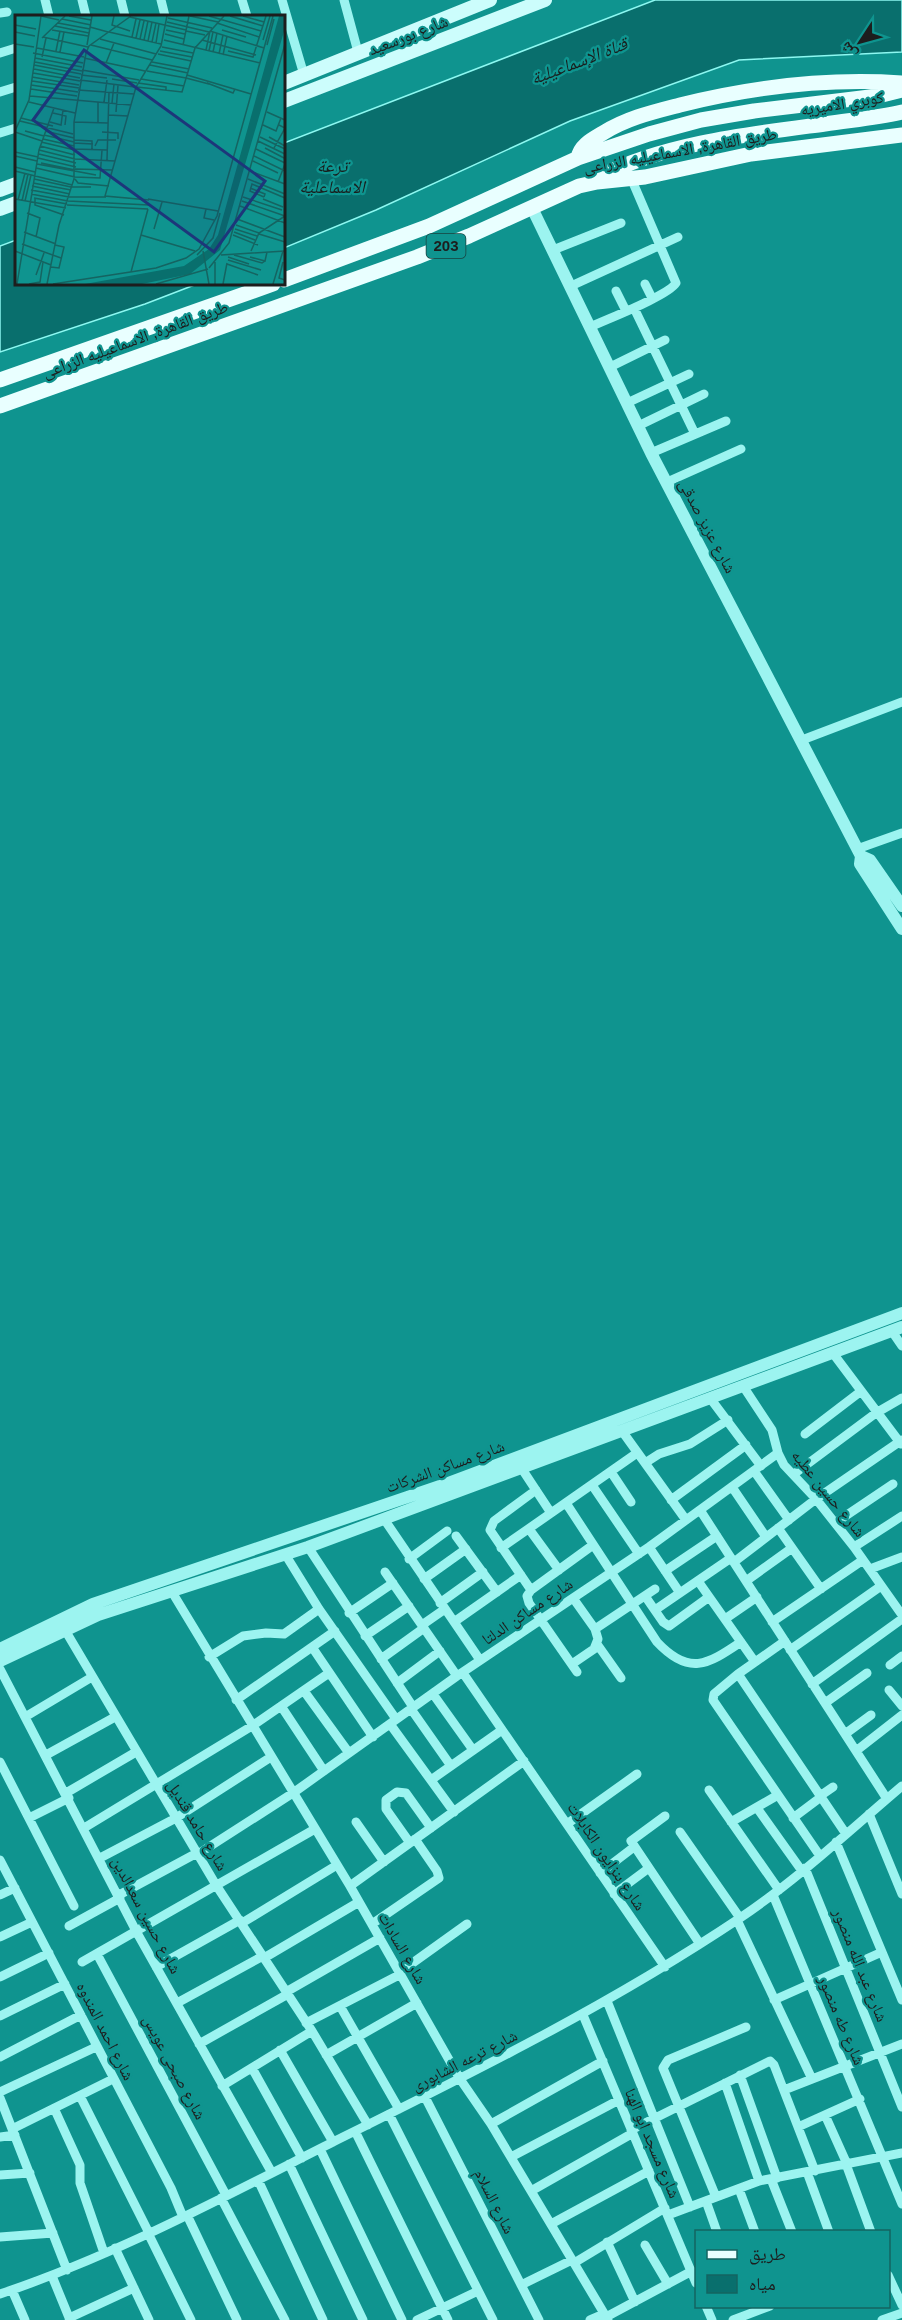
<svg xmlns="http://www.w3.org/2000/svg" width="902" height="2320" font-family="Helvetica,'Noto Naskh Arabic',sans-serif">
  <rect width="100%" height="100%" fill="#0f948f"/>
  <path fill="#096f6d" stroke="#8df8f1" stroke-width="1.5" d="M655 0H902V52L739 60 570 121 376 210 284 248V143Z
    M16 240V284H197L145 304 0 352V246Z"/>
  <g fill="none" stroke-linecap="round" stroke-linejoin="round">
    <path stroke="#9cf4f0" stroke-width="9" d="M45 0 49 16
      M82 0 86 16
      M121 0 125 16
      M161 0 165 16
      M242 0 247 16
      M282 0 304 75
      M344 0 358 52
      M0 13 7 12
      M0 53 16 48
      M0 92 16 87
      M0 133 16 128
      M553 250 621 223
      M645 284 652 298
      M571 286 678 237
      M616 291 626 311
      M634 308 695 434
      M590 327C607 319 668 296 676 283L631 178
      M610 367 665 340
      M627 403 689 374
      M638 426 704 394
      M651 453 726 421
      M667 482 741 449
      M802 740 902 702
      M857 849 902 833
      M891 1330 902 1346
      M832 1352 901 1444
      M743 1386 772 1430 778 1453 784 1465 816 1499 854 1547 902 1615
      M710 1398 761 1466
      M622 1431 686 1520
      M805 1434 860 1392
      M645 1463 659 1454 690 1444 728 1420
      M522 1469 551 1513
      M754 1471 789 1520
      M611 1472 631 1502
      M794 1474 876 1413 902 1398
      M592 1485 639 1554
      M732 1487 766 1537
      M671 1500 746 1445
      M566 1503 657 1642C689 1676 707 1665 741 1642
      M700 1510 887 1799
      M384 1519 480 1660
      M835 1523 893 1484
      M778 1528 821 1589
      M529 1529 559 1570
      M456 1536 497 1592
      M308 1547 413 1707
      M649 1547 680 1593
      M854 1547 902 1516
      M501 1548 637 1453
      M285 1554 319 1609 396 1719
      M409 1559 447 1531
      M734 1562 816 1499 902 1440
      M870 1569 902 1557
      M665 1571 717 1536
      M385 1572 457 1676
      M424 1579 466 1549
      M698 1581 755 1662
      M746 1581 792 1548
      M531 1590 490 1530 494 1521 536 1490
      M172 1592 350 1886 460 2079 491 2124 608 2320
      M645 1596 663 1622 669 1626 709 1597
      M440 1603 483 1572
      M655 1610 731 1558
      M349 1613 393 1583
      M725 1619 757 1597
      M454 1622 521 1575
      M772 1622 863 1560
      M422 1625 445 1609
      M595 1629 655 1589
      M65 1630 216 1885 312 2031 368 2125
      M365 1636 409 1606
      M785 1641 738 1674 714 1694 713 1700 820 1856
      M597 1644 621 1678
      M312 1647 373 1737
      M790 1650 881 1586
      M209 1657 243 1636 266 1633 284 1634 319 1609
      M381 1659 424 1628
      M572 1664 594 1649 598 1639 595 1629 573 1598
      M890 1665 902 1656
      M0 1669 136 1931 272 2173
      M577 1672 529 1603 527 1596 531 1590 593 1545
      M463 1673 665 1967
      M738 1674 846 1834
      M397 1683 440 1651
      M812 1684 902 1619
      M889 1690 902 1706
      M304 1691 349 1753
      M433 1694 473 1750
      M236 1700 335 1631
      M825 1703 867 1673
      M281 1706 324 1771
      M411 1709 451 1766
      M25 1717 92 1677
      M390 1724 454 1812
      M845 1734 871 1715
      M856 1751 902 1715
      M46 1755 115 1717
      M0 1762 74 1906
      M431 1780 502 1730
      M709 1790 779 1890
      M66 1793 136 1752
      M820 1796 833 1787
      M757 1808 802 1871
      M869 1814 902 1894
      M665 1816 631 1841 700 1944
      M29 1818 69 1798
      M793 1818 821 1797
      M356 1822 384 1862
      M731 1822 778 1795
      M567 1824 637 1774
      M84 1828 252 1726 329 1673
      M680 1832 740 1918
      M836 1842 902 2000
      M410 1843 386 1809V1800L397 1792 406 1793 431 1828
      M198 1854 293 1793 457 1676 649 1547 778 1453
      M100 1858 176 1818 271 1757
      M0 1860 171 2188 183 2217
      M805 1868 902 2107
      M600 1873 634 1847
      M350 1886 524 1761
      M614 1894 649 1868
      M0 1895 15 1888
      M119 1895 197 1853
      M773 1895 902 2204
      M737 1920 812 2079
      M242 1923 337 1865
      M372 1924 439 1878 437 1871 415 1839
      M69 1926 120 1898
      M0 1937 32 1922
      M97 1954 226 2195
      M264 1958 359 1902
      M82 1962 315 1829
      M156 1967 240 1920
      M400 1972 467 1924
      M0 1977 49 1953
      M286 1992 380 1938
      M774 2000 882 1952
      M607 2001 690 2207
      M177 2003 263 1956
      M340 2006 399 2109
      M583 2015 696 2283
      M0 2016 65 1984
      M306 2023 401 1974
      M199 2044 288 1994
      M280 2050 333 2142
      M326 2055 417 2003
      M0 2057 81 2015
      M252 2068 302 2158
      M740 2075 777 2178
      M725 2083 759 2181
      M222 2086 312 2031
      M784 2090 902 2044
      M0 2092 96 2047
      M80 2096 149 2233
      M425 2097 539 2320
      M0 2098 67 2270
      M54 2108 80 2165V2183L104 2253
      M389 2114 493 2320
      M825 2115 847 2164
      M491 2124 603 2061
      M798 2127 860 2099
      M12 2129 113 2079
      M631 2130 770 2061 774 2065 815 2171
      M355 2131 448 2320
      M0 2137 15 2135
      M320 2149 402 2320
      M511 2157 619 2100
      M289 2164 363 2320
      M846 2164 871 2232
      M807 2172 829 2232
      M0 2175 30 2173
      M771 2179 792 2232
      M258 2180 323 2320
      M739 2189 755 2232
      M531 2191 633 2133
      M716 2197 663 2068 668 2060 746 2027
      M221 2198 285 2320
      M706 2201 717 2232
      M187 2215 237 2320
      M668 2215 759 2181 902 2153
      M551 2224 649 2171
      M148 2233 191 2320
      M0 2237 53 2233
      M607 2242 635 2302
      M645 2245 668 2284
      M115 2248 149 2320
      M574 2263 665 2208
      M888 2275 902 2305
      M52 2276 70 2320
      M521 2285 572 2260
      M12 2290 25 2320
      M0 2294C116 2255 224 2197 333 2142 472 2073 610 2005 740 1918 798 1879 849 1831 902 1786
      M706 2306 712 2320
      M606 2317 692 2271
      M69 2318 134 2288
      M417 2320 478 2291
      M590 2320 604 2314
      M733 2320 770 2306
      M882 2320 902 2313"/>
    <path stroke="#9cf4f0" stroke-width="12" d="M532 208 651 453 861 856 860 864 902 929
      M861 856 870 860 902 906
      M0 1649 93 1604 440 1486 902 1313
      M0 1661 98 1615 308 1547 902 1327"/>
    <path stroke="#ccfdfc" stroke-width="14" d="M284 83 490 0
      M284 101 545 0
      M0 190 16 184
      M0 209 16 203"/>
    <path stroke="#e9ffff" stroke-width="15" d="M578 158C580 145 593 139 603 133 627 118 653 112 680 105 752 87 828 78 902 83
      M598 177C667 143 750 134 825 124 851 120 877 118 902 112
      M284 280 429 226 578 158 649 134 701 120 754 111 878 96 902 90
      M0 380 273 284
      M0 406 417 257 469 236 579 186 597 182 645 177 751 154 902 135"/>
  </g>
  <g text-anchor="middle" stroke-width="4.5" stroke-linejoin="round" paint-order="stroke">
    <rect fill="#0f948f" stroke="#19413f" stroke-width="1.5" x="426.5" y="234" width="39" height="24" rx="4.5"/>
    <g font-size="15" font-weight="bold" fill="#1d1d1d">
      <text x="446" y="251">203</text>
    </g>
    <g font-size="16" fill="#1d1d1d" stroke="#0f948f">
      <text transform="translate(408 35) rotate(-21)" y="6">شارع بورسعيد</text>
      <text transform="translate(842 103) rotate(-9)" y="6">كوبري الاميريه</text>
      <text transform="translate(680 150) rotate(-10)" y="6">طريق القاهرة, الاسماعيليه الزراعى</text>
      <text transform="translate(135 339) rotate(-20)" y="6">طريق القاهرة, الاسماعيليه الزراعى</text>
      <text transform="translate(708 526) rotate(62)" y="6">شارع عزيز صدقى</text>
      <text transform="translate(445 1466) rotate(-20)" y="6">شارع مساكن الشركات</text>
      <text transform="translate(829 1493) rotate(51)" y="6">شارع حسين عطيه</text>
      <text transform="translate(527 1611) rotate(-34)" y="6">شارع مساكن الدلتا</text>
      <text transform="translate(198 1825) rotate(59)" y="6">شارع حامد قنديل</text>
      <text transform="translate(607 1856) rotate(56)" y="6">شارع بنزايون الكابلات</text>
      <text transform="translate(147 1915) rotate(62)" y="6">شارع حسين سعدالدين</text>
      <text transform="translate(403 1948) rotate(60)" y="6">شارع السادات</text>
      <text transform="translate(861 1965) rotate(68)" y="6">شارع عبد الله منصور</text>
      <text transform="translate(842 2020) rotate(67)" y="6">شارع طه منصور</text>
      <text transform="translate(106 2031) rotate(63)" y="6">شارع احمد المندوه</text>
      <text transform="translate(464 2060) rotate(-27)" y="6">شارع ترعه الشابورى</text>
      <text transform="translate(175 2067) rotate(62)" y="6">شارع صبحى عويس</text>
      <text transform="translate(653 2143) rotate(67)" y="6">شارع مسجد ابو الهنا</text>
      <text transform="translate(495 2201) rotate(63)" y="6">شارع السلام</text>
    </g>
    <g font-size="18" font-style="italic" fill="#191d1c" stroke="#0f948f">
      <text transform="translate(579 61) rotate(-21)" y="6">قناة الإسماعيلية</text>
      <text x="332" y="172">ترعة<tspan x="332" dy="21">الاسماعلية</tspan></text>
    </g>
  </g>
  <g transform="translate(15 15)">
    <rect width="270" height="270" fill="#0f948f"/>
    <path d="M264 1H270V13L205 235 175 259 127 269H70L169 251 194 234 203 220Z" fill="#096f6d"/>
    <path fill="none" stroke="#156461" stroke-width="1.5" d="M26 1 44 5M54 1 76 5M99 1 97 10 115 16M175 1 203 7M194 1 246 16M215 1 248 11M228 1 249 7M115 2 171 15M153 3 197 13M47 4 76 10M152 7 194 17M43 8 75 14M202 8 244 22M0 10 21 14M40 11 74 18M75 12 93 17M37 15 73 21M151 15 170 19M207 15 231 22M171 16 190 20M195 16 249 33M0 17 20 21M94 17 146 29M150 19 169 24M28 22 73 32M117 22 121 4M27 23 50 1M121 23 125 5M85 24 141 39M125 24 129 6M129 25 133 6M149 25 245 48M187 25 241 40M248 25 255 1M133 26 137 7M137 27 141 8M141 28 144 9M0 29 19 32M72 30 77 1M76 30 137 45M168 30 174 1M252 30 259 4M147 32 178 38M22 33 69 42M191 35 195 16M41 36 45 16M145 36 177 42M194 36 198 17M213 36 238 42 251 1M45 37 49 17M198 37 202 18M18 38 68 48M143 39 176 46M204 39 208 20M208 40 212 21M27 42 31 23M20 43 67 52M69 43 130 56M20 47 67 56M137 47 174 54M91 48 99 28M19 50 66 59M135 50 173 58M19 54 65 63M67 55 124 65M132 56 171 63M18 58 65 66M66 60 92 63M172 60 236 79M17 62 64 70M171 63 194 69M97 64 122 68M126 64 169 71M65 65 120 72M17 66 64 73M123 68 151 72V76M192 68 218 78 220 74M16 70 63 77M122 72 167 77 180 33 209 1M16 74 62 81M63 75 119 79M15 81 116 90M14 87 60 98M89 87 92 65M97 88 99 69M101 97 103 70M252 97 270 105M38 98 51 101 50 110M93 100 113 101M6 103 38 111M5 106 58 119M35 107 46 110 48 95M59 107 93 108M83 107V87M248 110 261 116 266 103M0 116 14 85 26 1M10 116 29 121M30 116 59 123M0 117 27 126M87 117 103 118V124M29 120 59 127M245 122 270 134M254 122 270 131M28 124 59 131M59 125 77 126V135M243 126 270 139M26 127 60 135M59 128 78 129M25 131 60 140M80 131 83 125H101M250 133 269 143M259 133 270 113 264 110M59 134 92 135M241 134 270 148M24 135 60 144M0 137 23 142M24 139 61 148M0 141 22 146M239 141 270 156M23 143 61 152M60 144 100 146M92 145 94 77M238 146 263 158M26 148 60 155M22 149 81 160M0 152 20 157M21 153 60 162M60 154 97 155M0 156 57 170M235 156 270 169M60 162 85 163 87 135M19 164 56 172M60 164 63 168 94 171M233 164 270 179M263 167 270 149M18 168 56 175M17 171 55 179M56 172H76M235 173 250 179 249 182M16 175 54 182H91M16 179 53 186M228 182 267 195M249 182 235 176 237 169 270 183M19 183 52 189M20 183V190L49 200M0 184 51 193M133 184 203 196M248 184 268 192M3 185 10 158M134 185 90 181 121 72 146 31 152 1M7 186 13 159M10 186 16 160M53 186 134 190M227 186 270 201M52 190 133 194M225 191 270 208M191 194 189 203 199 205M12 198 25 203 21 222M222 204 270 222M221 210 244 218M139 214 147 187M220 214 242 221M9 217 41 229M219 217 240 225M244 219 270 227M126 220 180 236M218 220 243 230M7 229 46 243M0 236 36 250M188 236 194 269M236 236 244 218 270 201M182 240 198 223 205 198M206 240 270 236M219 240 247 248 250 246M213 242 234 249M235 242 250 246 252 237M213 245 246 255M268 247 264 263 270 265M212 249 243 260M36 252 44 253 49 232 40 230M194 253 214 228 270 29M116 257 133 194M21 260 29 238M2 269 24 135 39 93M14 269 25 267 28 247M32 269 44 210 59 164V107L71 38 74 31 116 1M38 269 141 253 171 243 184 234 202 201 258 1M141 269 193 254M200 269V247M208 269 212 248M258 269 268 236"/>
    <path fill="#1d367a" fill-opacity="0.15" stroke="#1d367a" stroke-width="3" d="M69 35 250 166 199 237 18 105Z"/>
    <rect width="270" height="270" fill="none" stroke="#1d1d1d" stroke-width="3"/>
  </g>
  <rect x="695" y="2230" width="195" height="78" fill="#0f948f" stroke="#156461" stroke-width="1.5"/>
  <rect x="707" y="2250" width="30" height="9" fill="#e9ffff" stroke="#156461" stroke-width="1.5"/>
  <text x="749" y="2260" font-size="18" fill="#1d1d1d">طريق</text>
  <rect x="707" y="2275" width="30" height="18" fill="#096f6d" stroke="#156461" stroke-width="1.5"/>
  <text x="749" y="2290" font-size="18" fill="#1d1d1d">مياه</text>
  <g transform="translate(860 42) rotate(234)" stroke="#0f948f" stroke-width="4.5" paint-order="stroke">
  <path d="M0-4.5L10 22L0 15L-10 22Z" fill="#1d1d1d"/>
  <text y="-9" font-size="16" font-weight="bold" text-anchor="middle" fill="#1d1d1d">ش</text>
  </g>
</svg>
